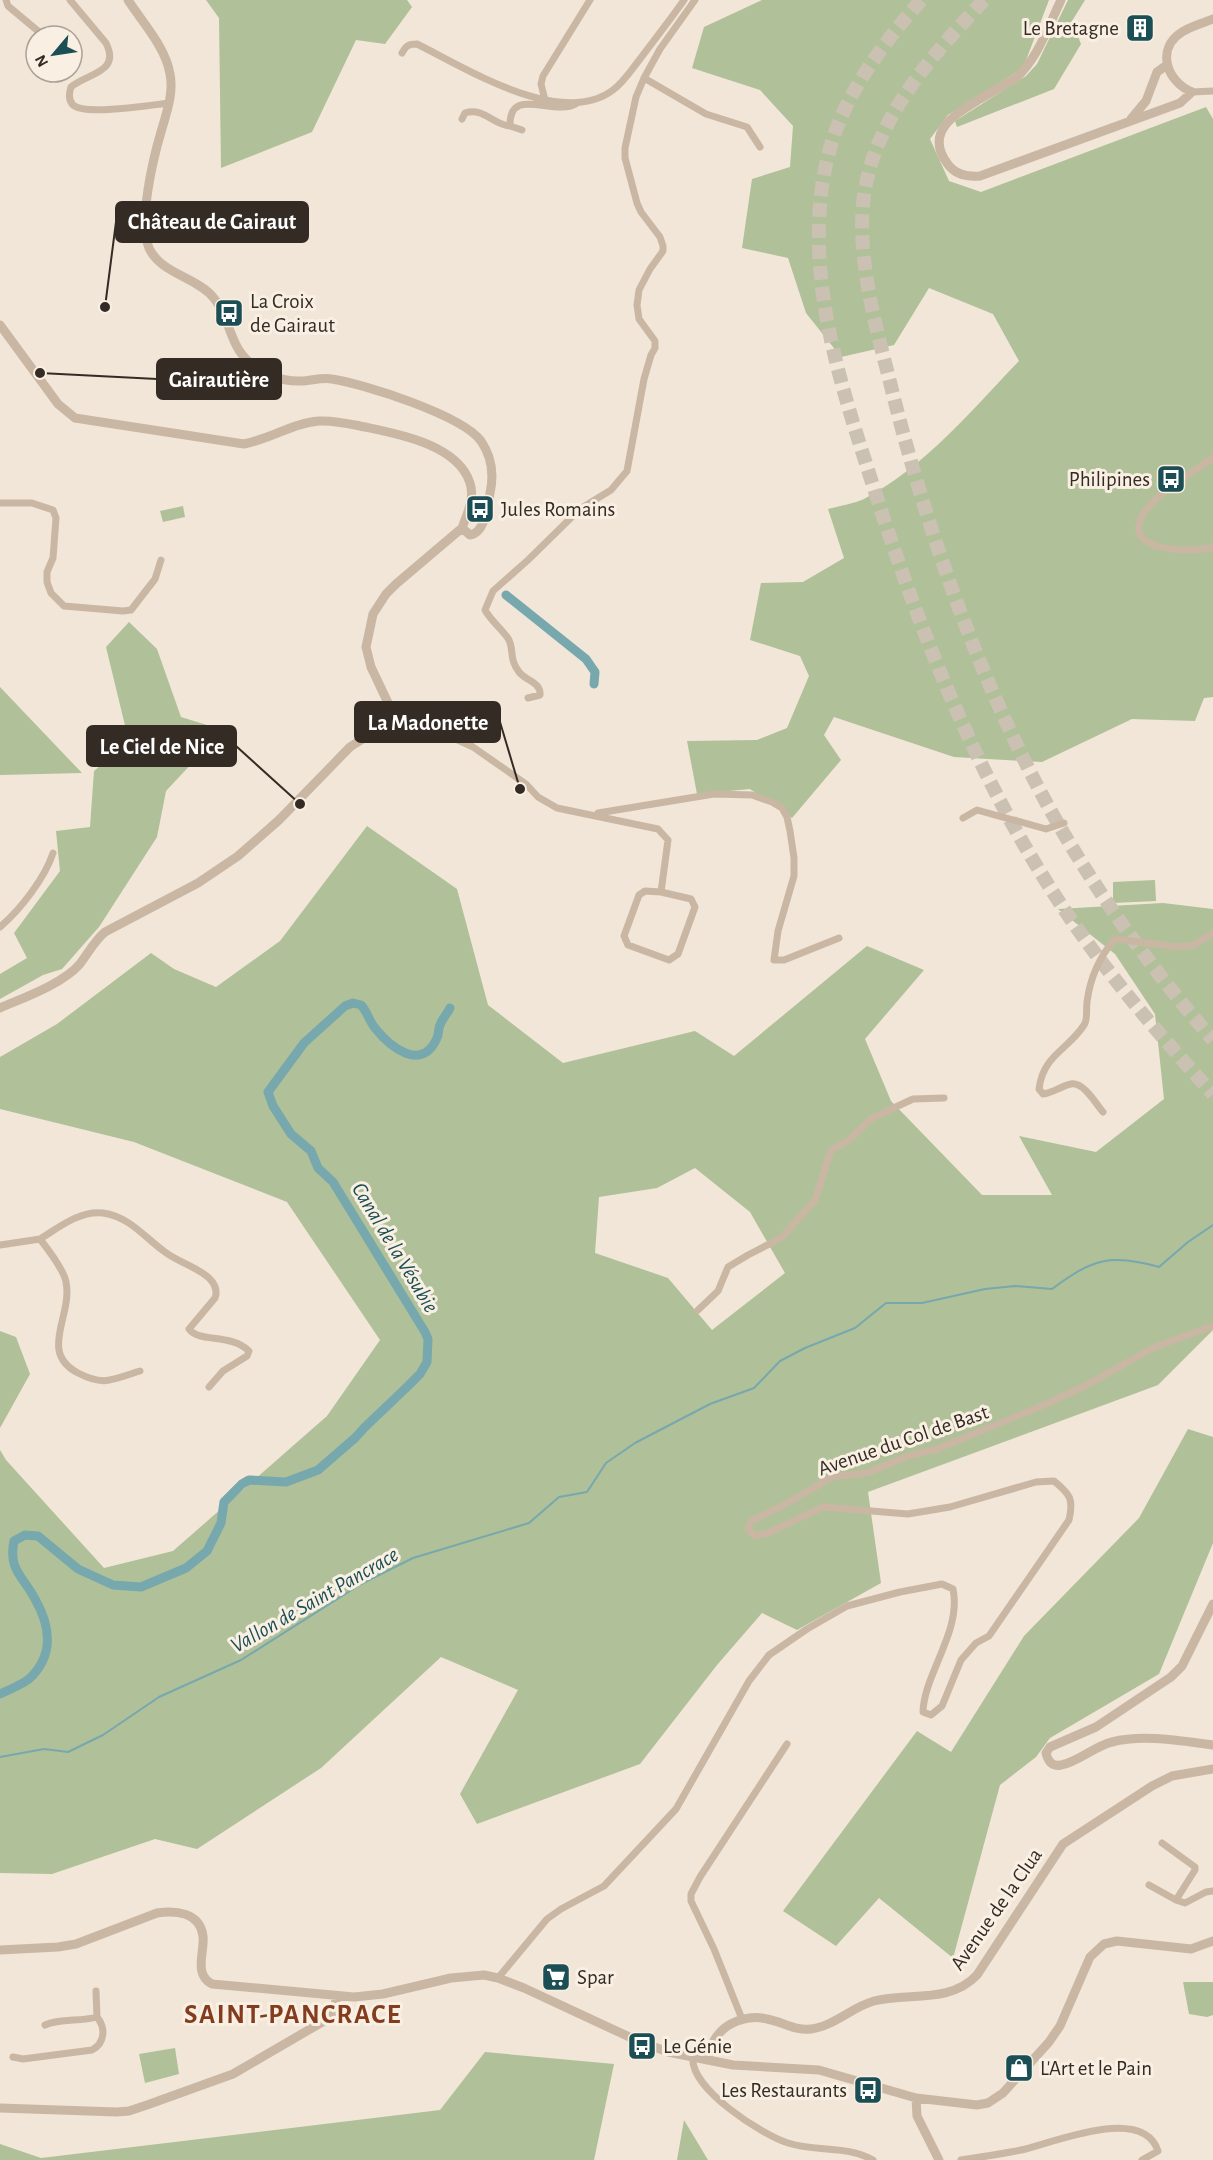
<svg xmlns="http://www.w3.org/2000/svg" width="1213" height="2160" font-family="'Alegreya Sans',sans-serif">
  <rect width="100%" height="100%" fill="#f1e6d7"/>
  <path fill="#b0c098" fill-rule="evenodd" d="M206 0H407L412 7 385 44 356 40 312 132 221 168 219 18Z
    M762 0H1049L1023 68 948 115 930 139 949 181 981 192 1206 107 1213 119V697L1204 698 1195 721 1132 719 1042 762 954 757 834 717 824 735 841 760 792 818 750 789 697 794 687 741 757 740 787 728 809 676 800 656 750 640 761 583 803 582 844 558 828 509C839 506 853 504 864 499 926 466 971 411 1019 361L993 314 929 288 894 345 841 357 806 313 788 258 742 248 752 179 790 167 793 126 760 90 692 68 704 27Z
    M1068 0H1085L1072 21 1081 44 1054 89 957 127 955 121 1026 76 1037 64Z
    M183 506 185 517 163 522 160 511Z
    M129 622 157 649 181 717 223 730 166 791 157 837 99 927 62 969 43 975 0 999V974L27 958 14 933 60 871 56 831 90 827 94 771 129 742 106 647Z
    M0 687 82 773 0 775Z
    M367 826 457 889 488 1005 563 1063 695 1031 734 1056 867 946 924 970 865 1039 891 1101 982 1195H1052L1019 1136 1096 1152 1164 1099 1155 1014 1115 954 1058 909 1163 903 1213 909V1330L1158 1385 868 1492 881 1583 797 1630 762 1613 717 1665 640 1764 477 1824 460 1794 518 1690 441 1657 321 1768 197 1849 155 1839 52 1874 0 1873V1450L6 1460 104 1568 173 1551 327 1416 380 1340 287 1202 134 1142 0 1109V1057L57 1024 151 953 174 969 216 987 280 941ZM695 1168 750 1212 785 1273 712 1330 668 1278 595 1253 599 1197 657 1188Z
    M1155 880 1156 901 1113 903V882Z
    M0 1331 16 1337 30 1374 0 1428Z
    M1188 1429 1213 1437V1543L1159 1674 1050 1738 1036 1757 1000 1785 953 1958 879 1898 836 1946 783 1911 917 1731 951 1752 1024 1636 1139 1518Z
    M1183 1982H1213V2015L1207 2017 1189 2014Z
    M175 2048 179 2074 145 2083 139 2054Z
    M485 2052 614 2064 594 2160H0V2144L41 2158 440 2110Z
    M684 2120 708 2160H677Z"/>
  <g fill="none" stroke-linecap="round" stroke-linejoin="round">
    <path stroke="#76a8ae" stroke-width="2" d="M0 1757 44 1749 68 1752 103 1735 159 1697 241 1660 361 1584 413 1558 529 1523 559 1497 587 1492 606 1463 635 1443 710 1404 754 1388 780 1361 805 1348 855 1328 886 1303H922L985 1289 1015 1286 1052 1289C1094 1258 1109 1254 1159 1267L1188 1242 1213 1225"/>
    <path stroke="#76a8ae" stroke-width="9" d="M506 595 586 659 595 672 594 684
      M0 1694C9 1690 21 1685 29 1679 54 1656 51 1627 35 1599 23 1576 8 1570 14 1541L25 1535 38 1536 78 1569 113 1585 141 1587 186 1568 207 1551 221 1523 224 1502 242 1484 249 1480 286 1482 318 1470 355 1438 364 1428 408 1386 420 1374 427 1362 428 1339 425 1332 333 1182 318 1168 311 1151 291 1134 273 1106 268 1092 304 1043 345 1006 353 1003 361 1005C367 1011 369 1021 375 1028 390 1047 422 1073 437 1038 439 1034 438 1029 440 1025 442 1019 447 1014 450 1008"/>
    <path stroke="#cbc1b3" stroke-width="14" stroke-dasharray="14 7" stroke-linecap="butt" d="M921 0C878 50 838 102 825 169 805 272 837 373 868 470 914 615 968 758 1049 886 1096 961 1154 1029 1213 1094
      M984 0C935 53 884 107 867 179 852 244 875 323 891 386 924 521 975 668 1040 791 1088 881 1147 964 1213 1040"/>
    <path stroke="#c9b7a4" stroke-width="7" d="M6 0 8 6 44 36
      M70 0 106 43C121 73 87 73 71 87 69 93 68 100 73 105 84 116 151 105 169 103
      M402 53C406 46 408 44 417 44 466 68 561 129 613 90 624 82 632 69 640 59 655 39 670 20 684 0
      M644 78 706 114 747 127 760 147
      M1192 92 1213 91
      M545 100 541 84 543 76 590 0
      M462 119 465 113C484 107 493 125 510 126
      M522 130 510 126C509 84 555 118 577 103
      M1213 458C1194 471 1152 496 1142 516 1122 553 1194 553 1213 547
      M0 503H32L53 510 56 518 53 558 47 572V582L51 593 64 606 123 611 131 610 155 579 161 560
      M528 698 540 695C541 682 526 681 519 672 509 659 514 651 509 640 504 631 491 621 485 610L493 591 528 560 580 509 611 490 627 471 644 379 651 355 655 348V341L639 319 637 305 639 290 650 269 663 251V246L660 237 641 212 637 203 625 158V148L636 97 644 78 660 49 695 0
      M389 705 423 724 473 747 526 784 538 797 557 808 658 829 668 840 661 892 645 891 639 895 624 936 628 945 669 960 678 954 695 907 691 899 661 892
      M598 813 714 794 752 795 772 802 782 808 787 817 790 831 794 858V876L778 931 774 960H784L839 938
      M963 818 977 810 1046 829 1064 823
      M0 927C20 910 45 878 53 853
      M1103 1112C1096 1104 1084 1082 1071 1084 1061 1086 1053 1093 1043 1094L1039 1089C1043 1055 1068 1050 1084 1025 1088 1020 1086 1009 1087 1002 1090 979 1099 957 1115 939L1179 947 1194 945 1213 933
      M40 1239C58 1228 80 1210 103 1213 130 1217 144 1237 165 1252 178 1262 197 1267 209 1278 215 1284 218 1290 215 1298L189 1329C199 1343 230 1333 249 1351L247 1356 223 1371 209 1387
      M0 1245 40 1239C47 1248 64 1270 66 1282 73 1316 38 1352 78 1373 105 1387 113 1379 140 1371
      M698 1310 718 1291 728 1267 748 1255 781 1238 815 1200 831 1150 848 1141 872 1118 913 1099 944 1098
      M1162 1843 1195 1867V1870L1176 1900
      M1149 1885 1176 1900 1185 1903 1206 1892 1213 1891
      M498 1978 547 1919 561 1909 604 1886 676 1809 749 1681 769 1655 807 1629 847 1606 900 1592 942 1584 953 1589C962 1631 924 1674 923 1712L931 1715 942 1706 961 1660 976 1643 989 1636 1069 1520C1074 1499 1070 1494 1054 1481L1036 1482 950 1507 908 1514 823 1507 768 1533 755 1536 748 1529 751 1521 786 1504 832 1477 867 1473 908 1456 937 1449 1037 1408 1083 1387 1155 1347 1213 1326
      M742 2019 714 1949 691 1901V1894L700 1877 787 1744
      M45 2025C61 2018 80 2022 97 2017L96 1991
      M13 2057 23 2059 92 2050C105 2043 106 2028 97 2017
      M693 2057C689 2088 762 2135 788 2143 815 2152 847 2145 873 2160
      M961 2160C981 2157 1002 2154 1021 2150 1053 2143 1143 2104 1158 2151L1142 2160"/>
    <path stroke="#c9b7a4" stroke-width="9" d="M128 0C143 23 166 48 170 74 174 94 166 114 161 132 153 159 138 222 149 248 160 273 196 277 213 297 229 315 229 343 247 360 261 373 281 382 301 381 311 381 321 377 332 379 364 384 462 415 481 441 492 457 494 475 490 493 488 506 485 533 470 535L462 528
      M1061 0C1048 27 1038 58 1016 78 1004 85 992 92 980 99 956 114 924 131 947 163 954 174 967 177 980 176L1180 103 1192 92C1167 82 1155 49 1182 32 1191 26 1203 23 1213 19
      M1131 119 1146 101 1157 72 1167 65
      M0 325 58 404 75 418 244 444C270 439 293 423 319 421 335 420 350 424 365 427 399 434 458 445 470 483 475 498 467 514 462 528
      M0 1008C23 998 62 984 79 965 88 954 94 941 105 932L198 883 238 856 279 820 350 747 383 726 387 720 389 705 371 667 366 647 373 614 386 594 396 584 462 528
      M1213 1604 1182 1666 1171 1677 1096 1727 1050 1747 1046 1753C1048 1761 1052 1767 1061 1765 1076 1763 1095 1746 1112 1742 1143 1734 1181 1741 1213 1745
      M0 1950 58 1947 76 1944 157 1913C175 1910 200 1912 203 1936 205 1952 193 1974 212 1984L354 1997 383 1994 451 1978 484 1975 498 1978 524 1988 638 2041 668 2052 733 2065 819 2070 916 2098 977 2105 988 2103 1003 2093 1049 2042 1060 2026 1090 1957 1104 1944 1117 1941 1191 1949 1213 1941
      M707 2060C710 2053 711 2045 715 2039 725 2022 749 2014 767 2019 783 2022 795 2031 811 2029 834 2026 852 2007 874 2001 908 1992 950 2004 977 1975L1063 1844 1152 1786 1172 1776 1213 1769
      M916 2098 917 2116 939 2160
      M0 2108 117 2112 129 2111 147 2105 233 2074 324 2021 332 2014 337 1997"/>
  </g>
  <defs>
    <g id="building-square" transform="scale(1.5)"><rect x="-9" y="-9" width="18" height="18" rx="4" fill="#1b4e55" stroke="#f9f0e3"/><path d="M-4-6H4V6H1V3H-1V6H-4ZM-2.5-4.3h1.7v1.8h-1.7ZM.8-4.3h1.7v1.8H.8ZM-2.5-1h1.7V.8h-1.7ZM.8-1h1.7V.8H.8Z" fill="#fff"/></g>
    <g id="bus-square" transform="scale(1.5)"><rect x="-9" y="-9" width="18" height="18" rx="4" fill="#1b4e55" stroke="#f9f0e3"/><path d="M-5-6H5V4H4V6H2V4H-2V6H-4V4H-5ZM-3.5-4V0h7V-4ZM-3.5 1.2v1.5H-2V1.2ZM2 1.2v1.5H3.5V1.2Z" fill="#fff"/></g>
    <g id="supermarket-square" transform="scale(1.5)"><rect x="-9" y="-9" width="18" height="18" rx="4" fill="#1b4e55" stroke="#f9f0e3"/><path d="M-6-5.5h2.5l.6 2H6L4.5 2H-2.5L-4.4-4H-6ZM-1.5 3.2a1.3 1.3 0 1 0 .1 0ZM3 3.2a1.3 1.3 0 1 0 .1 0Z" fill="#fff"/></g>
    <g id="shop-square" transform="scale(1.5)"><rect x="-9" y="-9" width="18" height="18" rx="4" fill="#1b4e55" stroke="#f9f0e3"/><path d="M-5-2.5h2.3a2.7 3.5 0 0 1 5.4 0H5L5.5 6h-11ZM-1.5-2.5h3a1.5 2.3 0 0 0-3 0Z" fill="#fff"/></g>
  </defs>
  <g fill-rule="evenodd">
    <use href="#building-square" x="1140" y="28"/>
    <use href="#bus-square" x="229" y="313"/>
    <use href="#bus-square" x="1171" y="479"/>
    <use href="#bus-square" x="480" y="509"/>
    <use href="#supermarket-square" x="556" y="1977"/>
    <use href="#bus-square" x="642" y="2046"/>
    <use href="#shop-square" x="1019" y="2068"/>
    <use href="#bus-square" x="868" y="2090"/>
  </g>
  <g text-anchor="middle" stroke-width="6" stroke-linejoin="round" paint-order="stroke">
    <g font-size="21" fill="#342b25" stroke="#f9f0e3" text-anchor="start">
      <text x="1119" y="35" text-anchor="end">Le Bretagne</text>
      <text x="250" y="308">La Croix<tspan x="250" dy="24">de Gairaut</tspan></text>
      <text x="1150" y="486" text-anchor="end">Philipines</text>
      <text x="501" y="516">Jules Romains</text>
      <text x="577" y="1984">Spar</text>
      <text x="663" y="2053">Le Génie</text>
      <text x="1040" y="2075">L'Art et le Pain</text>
      <text x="847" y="2097" text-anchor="end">Les Restaurants</text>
    </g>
    <g font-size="21" fill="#342b25" stroke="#f9f0e3">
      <text transform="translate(903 1440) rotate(-19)" y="7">Avenue du Col de Bast</text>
      <text transform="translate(996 1909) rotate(-55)" y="7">Avenue de la Clua</text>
    </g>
    <g font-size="22" font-style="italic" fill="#1b4e55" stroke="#f9f0e3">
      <text transform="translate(396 1247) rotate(59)" y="8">Canal de la Vésubie</text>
      <text transform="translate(314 1599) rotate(-30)" y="8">Vallon de Saint Pancrace</text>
    </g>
    <g font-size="27" font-weight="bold" letter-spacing="1.5" fill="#833c1e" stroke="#f9f0e3">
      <text x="293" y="2023">SAINT-PANCRACE</text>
    </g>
  </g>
  <path fill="none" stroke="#342b25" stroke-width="2" d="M105 307L116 222M40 373L157 379M520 789L500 722M300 804L236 746"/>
  <g fill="#342b25" stroke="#f9f0e3" stroke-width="2">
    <circle cx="105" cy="307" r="6"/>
    <circle cx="40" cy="373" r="6"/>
    <circle cx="520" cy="789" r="6"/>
    <circle cx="300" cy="804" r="6"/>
  </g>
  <g fill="#342b25" stroke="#342b25" stroke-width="2">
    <rect x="116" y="202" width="192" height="40" rx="6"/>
    <rect x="157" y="359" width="124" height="40" rx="6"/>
    <rect x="355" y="702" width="145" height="40" rx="6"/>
    <rect x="87" y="726" width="149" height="40" rx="6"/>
  </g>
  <g font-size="22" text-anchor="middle" font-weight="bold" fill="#fff">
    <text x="212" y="229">Château de Gairaut</text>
    <text x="219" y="387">Gairautière</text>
    <text x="428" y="730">La Madonette</text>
    <text x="162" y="754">Le Ciel de Nice</text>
  </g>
  <g transform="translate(54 54) rotate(241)"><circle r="28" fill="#f9f0e3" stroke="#aaa197" stroke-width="1.5"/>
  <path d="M0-4.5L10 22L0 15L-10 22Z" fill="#1b4e55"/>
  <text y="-9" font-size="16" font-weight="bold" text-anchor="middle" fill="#342b25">N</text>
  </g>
</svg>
